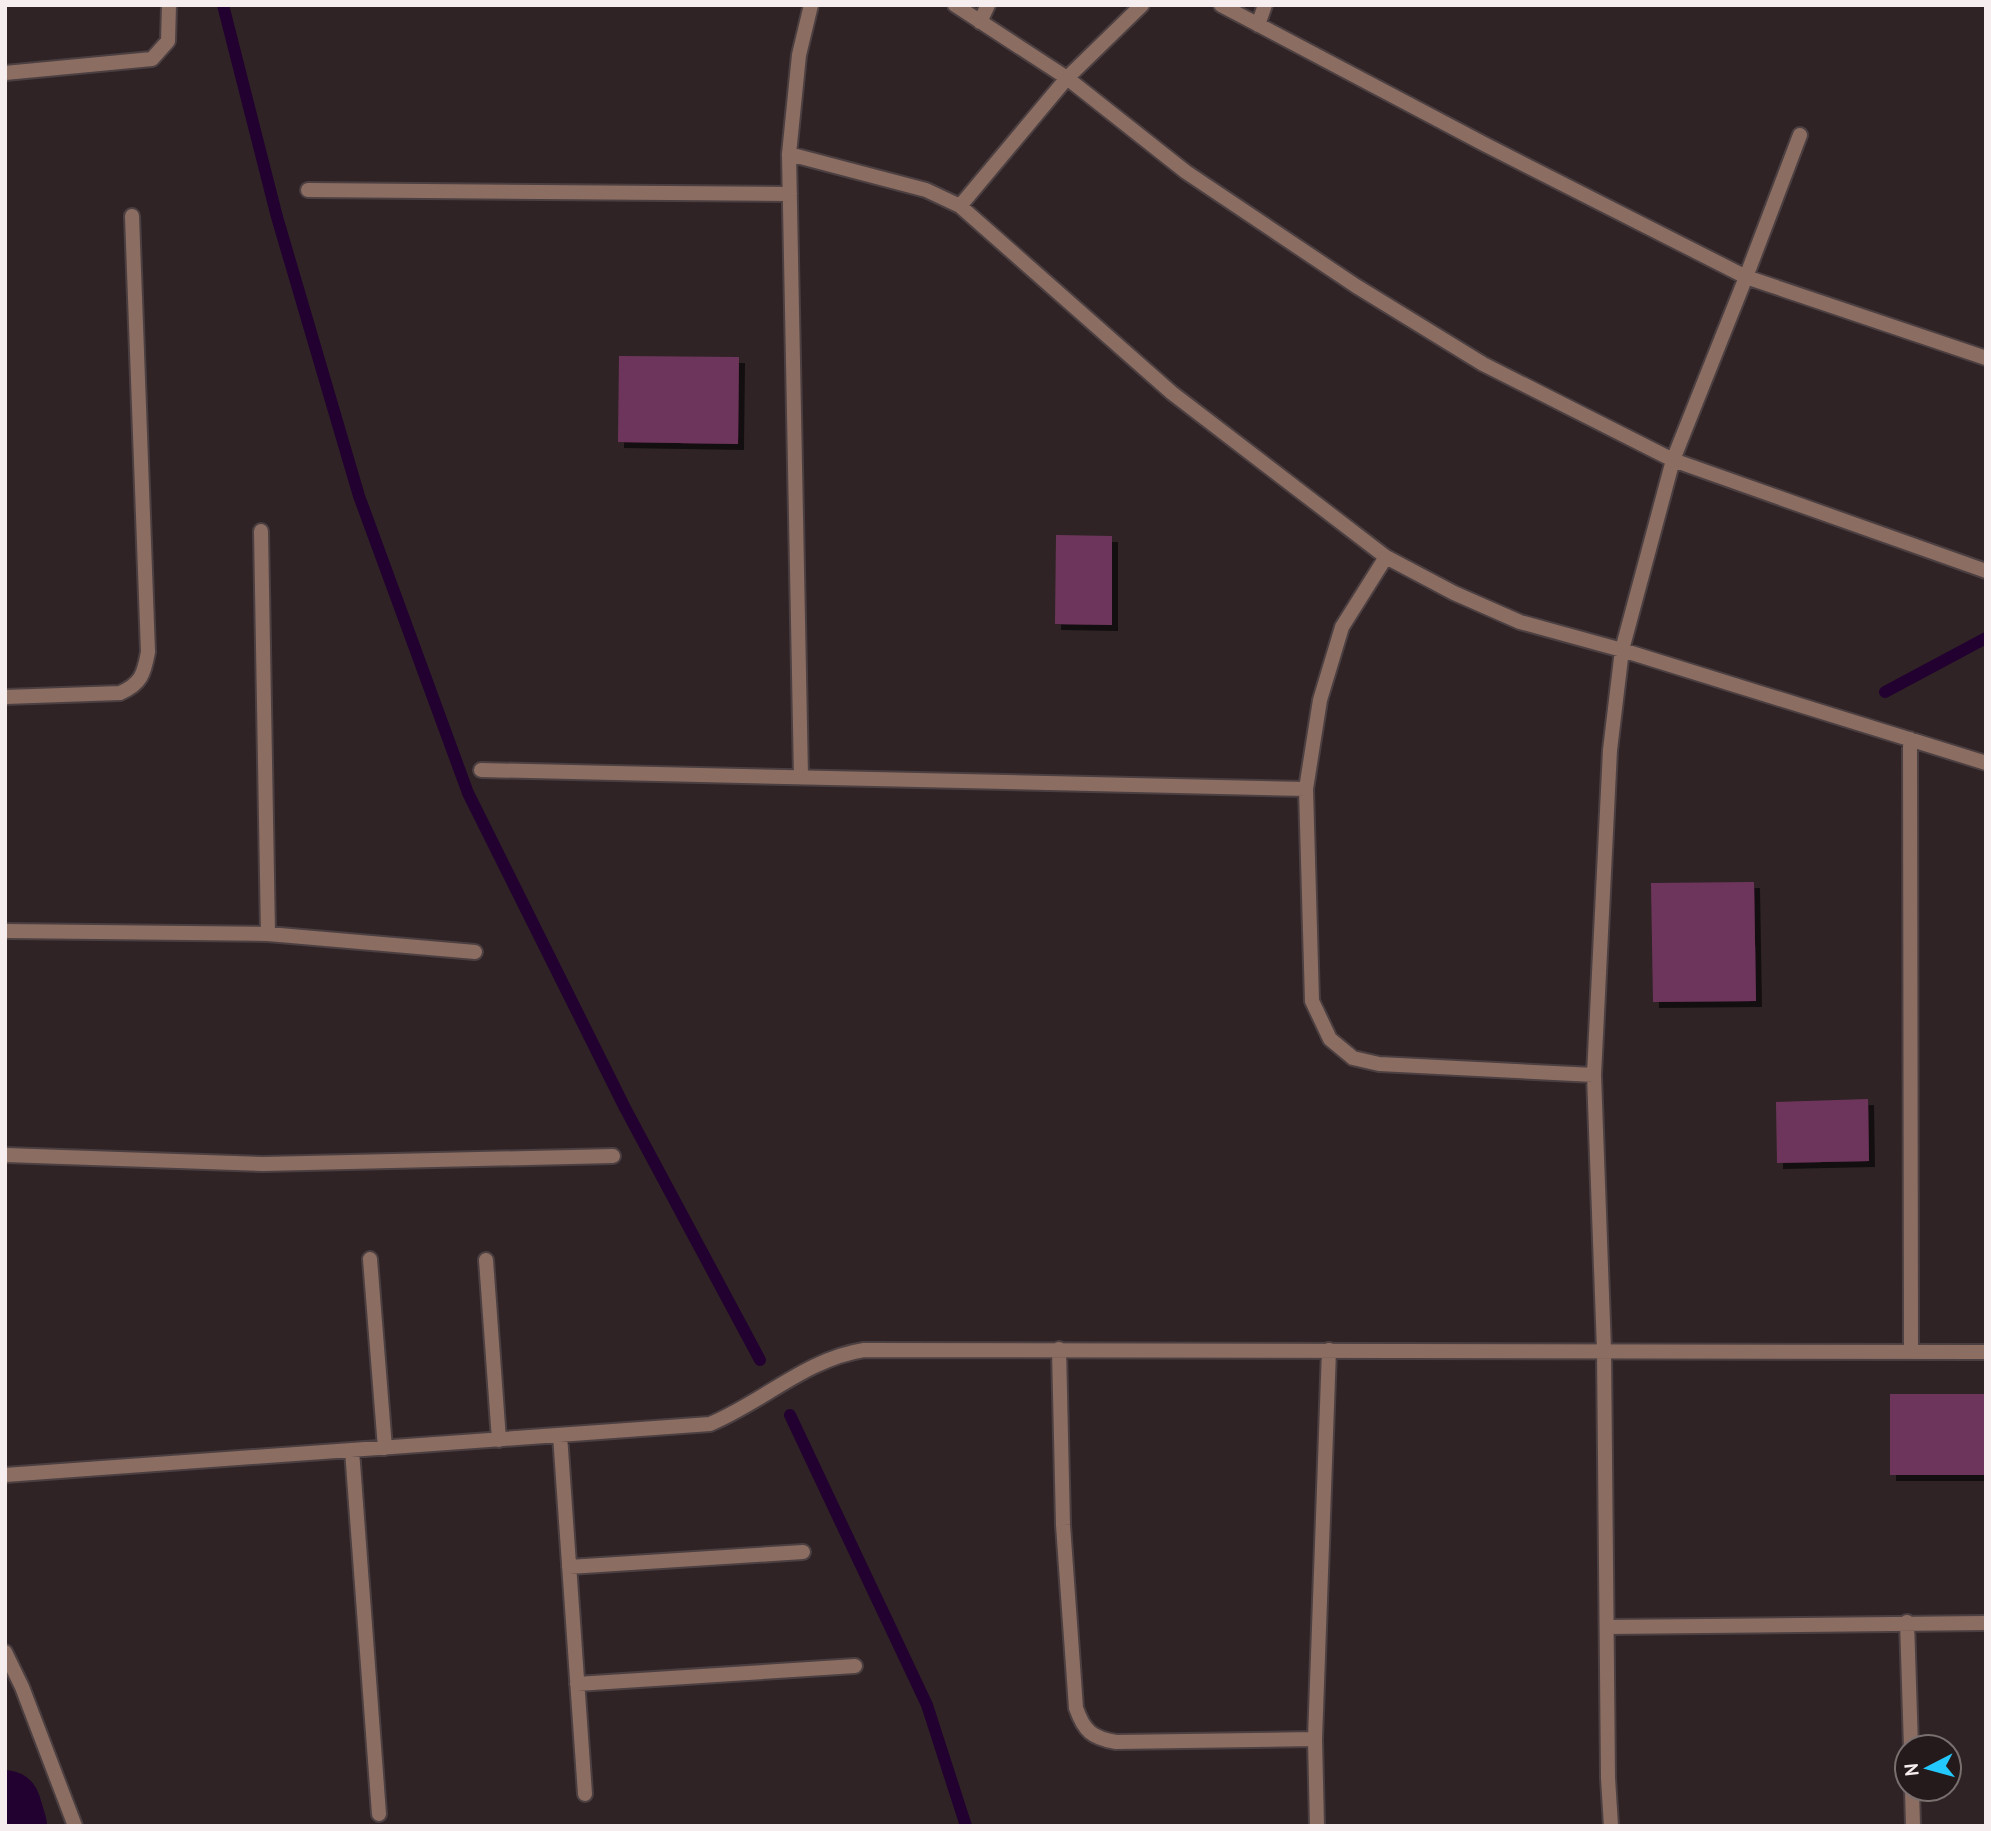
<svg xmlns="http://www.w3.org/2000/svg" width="1991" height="1831" font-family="'PT Sans',sans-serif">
  <defs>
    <filter id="shadow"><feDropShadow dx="6" dy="6" stdDeviation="0" flood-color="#0009"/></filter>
  </defs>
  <rect width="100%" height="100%" fill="#2f2325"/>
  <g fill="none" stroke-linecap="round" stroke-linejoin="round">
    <path stroke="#220130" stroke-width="12" d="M223 5 277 217 359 496 468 793 625 1108 760 1360
      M1885 692 1986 638
      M790 1415 927 1705 966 1826"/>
    <path stroke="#220130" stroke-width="72" d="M5 1806 11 1826"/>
  </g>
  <path fill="#6e365b" filter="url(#shadow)" d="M619 356 739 357 738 444 618 442Z
    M1056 535 1112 536V625L1055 624Z
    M1754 882 1756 1001 1653 1002 1651 883Z
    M1868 1099 1869 1161 1777 1163 1776 1102Z
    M1890 1394H1986V1475H1890Z"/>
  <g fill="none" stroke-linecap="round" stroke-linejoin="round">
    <g stroke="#4b3f41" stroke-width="18">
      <path id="street" d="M955 5 1067 78 1186 172 1356 286 1483 364 1673 460 1622 650 1986 763
        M1221 5 1486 145 1746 277 1800 135
        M980 22 988 5
        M1258 25 1265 5
        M5 73 152 59 168 41 169 5
        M789 154 926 190 960 206 1172 393 1386 557 1454 593 1520 622 1622 650 1610 750 1594 1075 1604 1350 1608 1778 1611 1826
        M308 190 790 194
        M960 206 1067 78 1142 5
        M1986 358 1746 277 1673 460 1986 571
        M261 531 268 934
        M1386 557 1342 627 1320 700 1306 789 1312 1001 1330 1039 1353 1058 1379 1064 1594 1075
        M5 697 120 693C141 684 144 674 148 652L132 216
        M1910 739 1911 1352
        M481 770 1306 789
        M801 777 789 154 799 55 811 5
        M5 931 268 934 475 952
        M5 1155 263 1164 613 1156
        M370 1259 385 1448
        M486 1260 499 1440
        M1059 1349 1063 1525 1076 1708C1084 1731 1092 1738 1116 1742L1315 1739
        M560 1435 585 1794
        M352 1450 379 1814
        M5 1475 710 1424C763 1402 806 1359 864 1350L1986 1352
        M569 1567 803 1552
        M1907 1622 1911 1747
        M1607 1627 1986 1623
        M5 1652 22 1687 75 1826
        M577 1684 855 1666
        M1912 1789 1913 1826
        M1317 1826 1315 1739 1329 1350"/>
    </g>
    <use href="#street" stroke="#8b6d62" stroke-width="14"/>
  </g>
  <rect width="1991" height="1831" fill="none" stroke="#f6eeee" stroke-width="14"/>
  <g transform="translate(1928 1768) rotate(264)"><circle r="33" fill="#251a1b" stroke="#796f6f" stroke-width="2"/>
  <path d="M0-5L12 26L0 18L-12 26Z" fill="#23c9fe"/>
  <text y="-10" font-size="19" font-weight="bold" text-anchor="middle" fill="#f6eeee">N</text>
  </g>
</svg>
